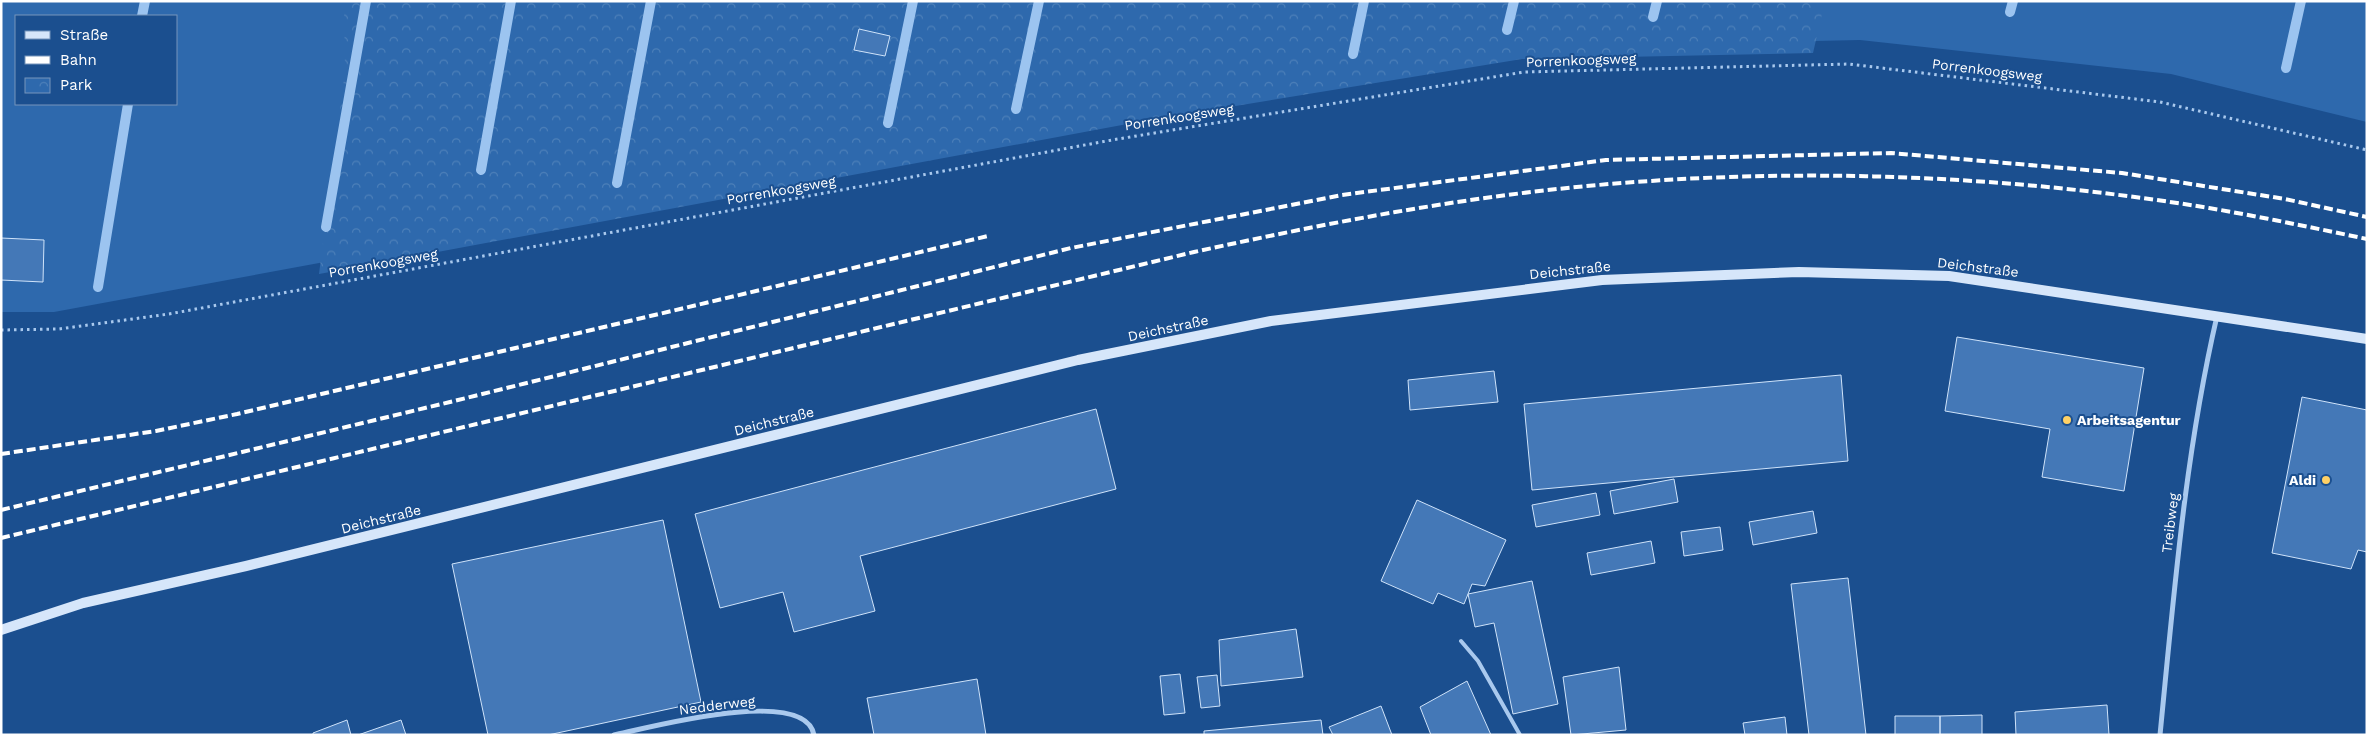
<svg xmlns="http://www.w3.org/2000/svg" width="2368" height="736" font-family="'Work Sans',sans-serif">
  <defs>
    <pattern id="park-crowns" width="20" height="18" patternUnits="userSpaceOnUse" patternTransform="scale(1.25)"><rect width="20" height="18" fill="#2e69ad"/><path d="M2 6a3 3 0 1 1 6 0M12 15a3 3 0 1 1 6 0" fill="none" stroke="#4d80b9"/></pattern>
  </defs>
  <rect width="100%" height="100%" fill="#1b4f8f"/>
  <path fill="#2e69ad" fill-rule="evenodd" d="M1 1H2367V122L2171 74 1860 40 1533 47 1115 116 54 312H1ZM16 16H176V104H16Z"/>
  <path fill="url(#park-crowns)" d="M344 1H1825L1813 53 1522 59 1138 122 319 274 345 71Z"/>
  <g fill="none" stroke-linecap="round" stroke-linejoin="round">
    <path stroke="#9cc4f0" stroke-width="10" d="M2010 12 2013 1
      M142 16 145 1
      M1653 17 1657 1
      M1507 30 1514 1
      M1353 54 1364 1
      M2286 68 2301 1
      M1016 109 1039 1
      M888 123 913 1
      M481 170 511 1
      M617 183 651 1
      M326 227 366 1
      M98 287 128 104"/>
  </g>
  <path fill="#4478b7" stroke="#cfe3fa" d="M859 29 890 36 885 56 854 50Z
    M1 238 44 240 43 282 1 280Z
    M1957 337 2144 368 2124 491 2042 477 2050 429 1945 411Z
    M1494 371 1498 402 1410 410 1408 380Z
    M1841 375 1848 461 1532 490 1524 404Z
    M2302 397 2367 410V552L2358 550 2351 569 2272 553Z
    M1096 409 1116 489 860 556 875 611 794 632 783 592 720 608 695 514Z
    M1674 479 1678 502 1614 514 1610 491Z
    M1596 493 1600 515 1536 527 1532 505Z
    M1417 500 1506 540 1485 586 1472 584 1464 604 1438 593 1433 604 1381 581Z
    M1813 511 1817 533 1753 545 1749 522Z
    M663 520 701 702 548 735H488L452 564Z
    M1720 527 1723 550 1684 556 1681 532Z
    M1651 541 1655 563 1591 575 1587 553Z
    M1848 578 1866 735H1809L1791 584Z
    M1532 581 1558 704 1513 714 1494 623 1475 627 1468 594Z
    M1296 629 1303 677 1221 686 1219 640Z
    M1619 667 1626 730 1571 735 1563 677Z
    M1180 674 1185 713 1164 715 1160 676Z
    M1217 675 1220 706 1201 708 1197 677Z
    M977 679 986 735H874L867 698Z
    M1467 681 1491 735H1431L1420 707Z
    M2107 705 2109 735H2016L2015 712Z
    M1381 706 1392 735H1333L1329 727Z
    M1982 715V735H1940V716Z
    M1895 716H1940V735H1895Z
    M1785 717 1787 735H1745L1743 723Z
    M347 720 351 735H313V733Z
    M401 720 406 735H358Z
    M1321 720 1323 735H1204V731Z"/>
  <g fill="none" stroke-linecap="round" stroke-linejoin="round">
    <path stroke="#a9c9ee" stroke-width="3" stroke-dasharray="2.5 4" stroke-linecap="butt" d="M1 330 59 329 169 314 1112 140 1524 72 1849 64 2160 102 2367 150"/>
    <path stroke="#a9c9ee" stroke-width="4" d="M1461 641 1478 661 1520 735"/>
    <path stroke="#a9c9ee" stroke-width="5" d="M614 735C647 728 805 685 814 735
      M2160 735C2174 594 2185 454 2217 316"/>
    <path stroke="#d6e6fa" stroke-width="10" d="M1 630 83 603 246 566 1078 360 1271 321 1602 280 1799 272 1949 276 2367 339"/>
    <path stroke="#fff" stroke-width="4" stroke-dasharray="9 4" stroke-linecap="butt" d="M1 454 156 431 237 414 988 236
      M1 510 450 402 1071 248 1342 195 1606 160 1891 153 2122 173 2285 199 2367 217
      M1 538 1194 252C1327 223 1462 197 1598 185 1801 167 2008 175 2209 208 2262 217 2314 228 2367 239"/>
  </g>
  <g fill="#ffd166" stroke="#1b4f8f" stroke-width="2">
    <circle cx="2067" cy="420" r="5"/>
    <circle cx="2326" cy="480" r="5"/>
  </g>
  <g text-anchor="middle" stroke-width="4" stroke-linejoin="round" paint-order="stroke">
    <g font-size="14" fill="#fff" stroke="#1b4f8f">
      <text transform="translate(1581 60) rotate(-2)" y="5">Porrenkoogsweg</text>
      <text transform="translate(1987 70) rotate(7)" y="5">Porrenkoogsweg</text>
      <text transform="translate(1179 117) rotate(-9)" y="5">Porrenkoogsweg</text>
      <text transform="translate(781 190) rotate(-10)" y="5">Porrenkoogsweg</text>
      <text transform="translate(383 263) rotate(-10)" y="5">Porrenkoogsweg</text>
      <text transform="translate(1978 267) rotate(7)" y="5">Deichstraße</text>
      <text transform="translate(1570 270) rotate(-6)" y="5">Deichstraße</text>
      <text transform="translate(1168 328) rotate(-12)" y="5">Deichstraße</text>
      <text transform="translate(774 421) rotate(-14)" y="5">Deichstraße</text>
      <text transform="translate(381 519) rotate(-14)" y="5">Deichstraße</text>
      <text transform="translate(2170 523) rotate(-83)" y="5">Treibweg</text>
      <text transform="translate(717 705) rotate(-7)" y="5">Nedderweg</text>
    </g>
    <g font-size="14" font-weight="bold" fill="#fff" stroke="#1b4f8f" text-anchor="start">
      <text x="2077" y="425">Arbeitsagentur</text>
      <text x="2316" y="485" text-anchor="end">Aldi</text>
    </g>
  </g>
  <rect width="2368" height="736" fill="none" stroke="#ffffff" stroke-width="5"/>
  <rect x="15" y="15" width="162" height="90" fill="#1b4f8f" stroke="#7695bc"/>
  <rect x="25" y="31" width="25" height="8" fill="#d6e6fa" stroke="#7695bc"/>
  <text x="60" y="40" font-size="15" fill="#ffffff">Straße</text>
  <rect x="25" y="56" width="25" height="8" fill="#ffffff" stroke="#7695bc"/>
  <text x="60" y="65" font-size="15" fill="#ffffff">Bahn</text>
  <rect x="25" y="78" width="25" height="15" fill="url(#park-crowns)" stroke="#7695bc"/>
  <text x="60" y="90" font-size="15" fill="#ffffff">Park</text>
</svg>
